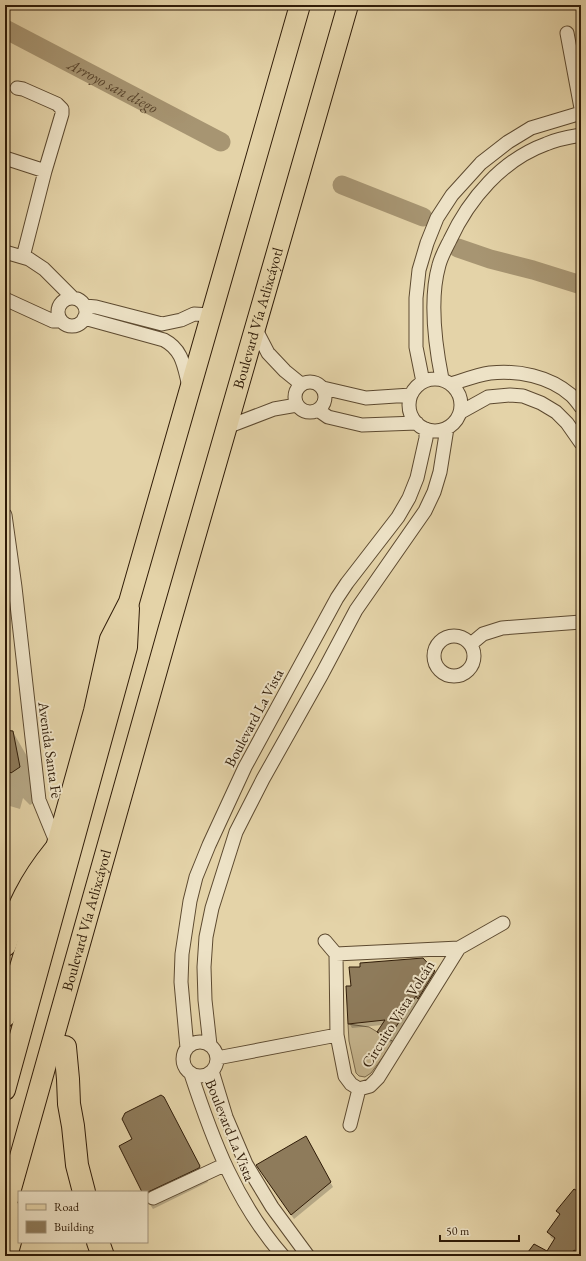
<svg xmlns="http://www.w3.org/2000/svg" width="586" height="1261" font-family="'EB Garamond',serif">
  <rect width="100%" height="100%" fill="#e4d3a8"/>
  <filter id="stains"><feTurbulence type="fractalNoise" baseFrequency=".005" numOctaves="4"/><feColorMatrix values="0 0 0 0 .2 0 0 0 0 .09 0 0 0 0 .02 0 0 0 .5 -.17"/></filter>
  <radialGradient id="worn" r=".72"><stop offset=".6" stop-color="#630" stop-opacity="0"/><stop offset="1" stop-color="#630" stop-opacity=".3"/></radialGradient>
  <path fill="#c5b48d" stroke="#7a684a" d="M348 1024 369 1027 394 1042 371 1073 365 1077 359 1076 356 1073 349 1041Z"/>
  <path fill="#0003" d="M5 731 13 732 32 765 38 800 30 805 23 798 20 809 10 806 5 798Z
    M434 972 437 977 420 1001 391 1043 381 1037 378 1032 382 1025 352 1028 349 1023Z
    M172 1113 208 1182 153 1209 147 1200V1192H143Z
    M306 1137 333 1187 294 1219 260 1170Z
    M581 1195V1256H527L547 1252 555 1240 551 1238 549 1233 560 1216 557 1211Z"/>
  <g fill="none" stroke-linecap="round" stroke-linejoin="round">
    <g stroke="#a79572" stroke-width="19">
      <path id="s1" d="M5 29 221 142"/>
      <path d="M342 185 423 217"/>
      <path d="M458 248 490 259 533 270 581 285"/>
    </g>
  </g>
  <path fill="#8e7b5b" stroke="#301c08" d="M5 730 13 731 20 767 11 773 5 767Z
    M423 958 435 971 418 999 416 996 388 1039 377 1032 385 1020 348 1024 346 986H351L349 967H360V963Z
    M161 1095 164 1097 200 1166 199 1168 148 1192H142L119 1146 132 1139 122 1119 125 1113Z
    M306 1136 331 1182 291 1215 256 1165Z
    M574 1189 581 1193V1255L574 1250 571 1256H525L534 1244 547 1251 555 1238 547 1232 560 1214 556 1211Z"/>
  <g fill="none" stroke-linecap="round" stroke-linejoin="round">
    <g stroke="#5d4a30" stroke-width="15">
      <path id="street" d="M567 33 581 108
        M17 88 23 89 57 104 62 109V114L45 171 23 257
        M5 158 45 171
        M5 252 29 259 44 269 73 298
        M58 312a14 14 0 1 1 28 0a14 14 0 1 1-28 0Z
        M5 299 53 321H61
        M85 306 96 307 162 324 181 320 194 314 211 315
        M84 318 164 340C183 350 184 367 189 386
        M255 328 268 353 285 371 301 384
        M409 405a26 26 0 1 1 52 0a26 26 0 1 1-52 0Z
        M442 379C435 344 429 300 439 265 441 257 446 248 450 240 469 199 502 160 546 144 557 139 569 137 581 135
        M295 397a15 15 0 1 1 30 0a15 15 0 1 1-30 0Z
        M423 382 416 347V298L419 270 427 243 437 218 452 195 481 163 508 142 531 128 581 113
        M451 384C464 380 477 375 490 373 518 370 549 376 571 395 575 399 578 403 581 407
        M323 388 366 398 411 395
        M318 410 328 417 362 425 417 423
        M461 412 488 397 510 395 523 396 541 403 556 412 567 423 581 443
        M227 427 274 409 297 405
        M5 515 15 587 39 800 57 844
        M434 656a20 20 0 1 1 40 0a20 20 0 1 1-40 0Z
        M471 644 483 634 502 628 581 622
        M325 941 336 954 337 1035 345 1076 351 1084 359 1089 370 1086 378 1078 459 948
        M336 954 459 948 503 923
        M183 1059a17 17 0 1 1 34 0a17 17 0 1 1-34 0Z
        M210 1045 205 1000 204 967 206 937 212 908 236 832 263 779 322 674 356 610 425 511 434 492 440 472 447 428
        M187 1048 181 982 182 954 190 901 196 877 209 845 245 767 337 598 347 583 398 517 409 498 417 478 426 438V429
        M217 1058 337 1035
        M212 1071 226 1117 246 1164 272 1207 308 1256
        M191 1074C213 1141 236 1202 283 1256
        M350 1125 359 1089
        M153 1198 224 1165"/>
    </g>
    <g stroke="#301c08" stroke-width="22">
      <g id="primary">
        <path d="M5 1017 57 844 94 711 110 639 129 602 300 5"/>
        <path d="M5 1090 127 647 129 608"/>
        <path id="s2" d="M5 1210 168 631 348 5"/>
        <path d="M7 1256 19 1213"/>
      </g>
    </g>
    <g stroke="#301c08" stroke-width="24">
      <path id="highway" d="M5 945C18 907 29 882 55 850
        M65 1047 68 1079 69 1104 73 1126 77 1165 84 1192
        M98 1242 103 1256"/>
    </g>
    <use href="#street" stroke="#ede2c6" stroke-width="13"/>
    <use href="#primary" stroke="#e4d3a8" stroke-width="20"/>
    <use href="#highway" stroke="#e4d3a8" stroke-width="22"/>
  </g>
  <g text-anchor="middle" stroke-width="4" stroke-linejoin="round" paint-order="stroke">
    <g font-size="15" fill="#301c08" stroke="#ede2c6">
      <text dy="5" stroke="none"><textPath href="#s2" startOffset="927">Boulevard Vía Atlixcáyotl</textPath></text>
      <text transform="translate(254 718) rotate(-62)" y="5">Boulevard La Vista</text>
      <text transform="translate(50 750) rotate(82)" y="5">Avenida Santa Fe</text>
      <text dy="5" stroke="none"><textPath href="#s2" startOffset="301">Boulevard Vía Atlixcáyotl</textPath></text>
      <text transform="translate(398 1014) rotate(-58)" y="5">Circuito Vista Volcán</text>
      <text transform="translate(230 1130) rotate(68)" y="5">Boulevard La Vista</text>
    </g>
    <g font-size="16" font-style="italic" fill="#5a462d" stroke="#ede2c6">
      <text dy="6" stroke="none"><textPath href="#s1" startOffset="122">Arroyo san diego</textPath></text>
    </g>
  </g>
  <rect width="586" height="1261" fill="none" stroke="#e4d3a8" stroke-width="20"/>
  <rect x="6" y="6" width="574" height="1249" fill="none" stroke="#301c08" stroke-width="2"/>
  <rect x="10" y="10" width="566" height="1241" fill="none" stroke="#301c08"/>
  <rect x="18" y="1191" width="130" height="52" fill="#ede2c6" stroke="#a1937a"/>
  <rect x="26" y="1204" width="20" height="6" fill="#e4d3a8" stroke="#a1937a"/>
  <text x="54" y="1211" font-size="12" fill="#301c08">Road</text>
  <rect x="26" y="1221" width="20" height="12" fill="#8e7b5b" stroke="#a1937a"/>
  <text x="54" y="1231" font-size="12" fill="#301c08">Building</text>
  <path d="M440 1235v6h79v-6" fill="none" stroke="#301c08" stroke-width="2"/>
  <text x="446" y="1235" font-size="12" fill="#301c08" stroke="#ede2c6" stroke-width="3" paint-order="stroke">50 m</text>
  <rect width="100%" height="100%" filter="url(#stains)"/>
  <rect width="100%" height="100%" fill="url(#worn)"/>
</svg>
